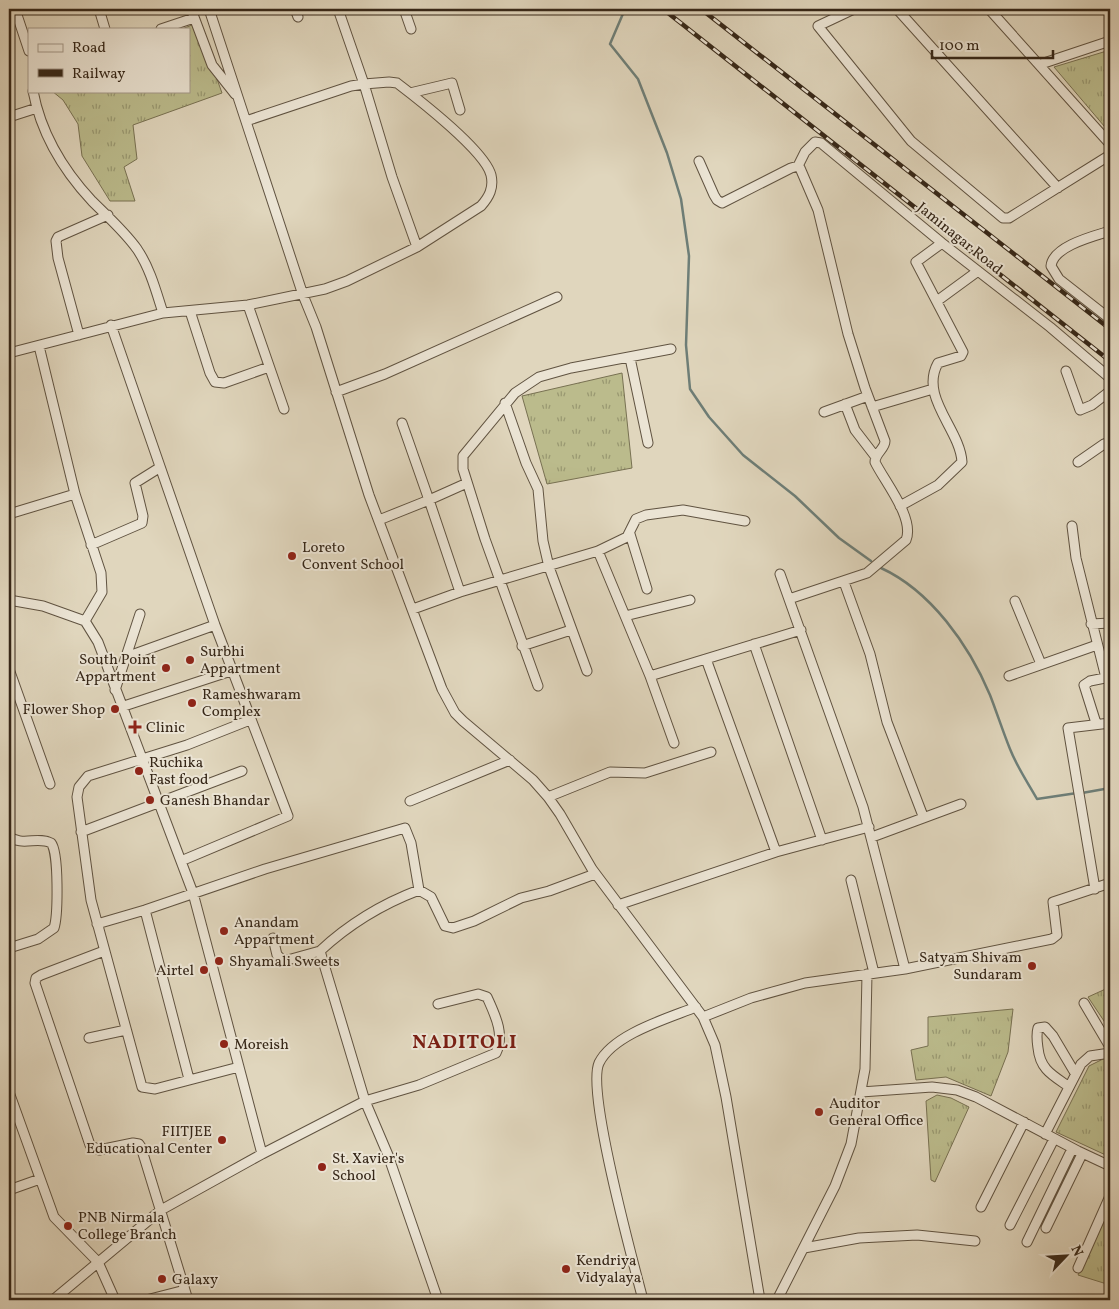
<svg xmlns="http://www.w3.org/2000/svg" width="1119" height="1309" font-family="Vollkorn,serif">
  <defs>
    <pattern id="grass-tufts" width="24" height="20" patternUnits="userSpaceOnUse" patternTransform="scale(1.25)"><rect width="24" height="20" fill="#bbbb8c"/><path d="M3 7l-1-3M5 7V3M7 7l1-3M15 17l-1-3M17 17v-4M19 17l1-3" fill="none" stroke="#999871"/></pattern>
  </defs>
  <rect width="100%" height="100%" fill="#e0d6bd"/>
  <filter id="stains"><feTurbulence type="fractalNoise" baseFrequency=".004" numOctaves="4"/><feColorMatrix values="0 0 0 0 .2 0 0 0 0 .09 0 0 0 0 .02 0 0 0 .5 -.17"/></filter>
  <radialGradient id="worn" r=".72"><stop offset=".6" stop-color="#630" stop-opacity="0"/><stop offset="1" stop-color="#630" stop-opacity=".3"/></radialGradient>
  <path fill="url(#grass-tufts)" stroke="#787152" d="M197 23 222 93 133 125 137 159 124 167 135 201H110L82 156 78 124 63 100 52 91H189V29H182Z
    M1110 50V133L1054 67Z
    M622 373 632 468 547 484 522 396Z
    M1110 987V1030L1088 997Z
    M1013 1009 1008 1052 991 1096 946 1077 916 1080 911 1050 928 1046V1017Z
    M1110 1057V1157L1056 1132 1089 1066 1105 1058Z
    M937 1095 951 1098 969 1107 935 1182 931 1180 926 1101Z
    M1074 1154 1077 1156 1044 1224 1041 1222Z
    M1110 1205V1285L1078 1275Z"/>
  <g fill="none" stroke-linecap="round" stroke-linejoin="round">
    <path stroke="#6e7e77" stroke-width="2.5" d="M625 9 610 44 638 79 667 153 681 199 689 256 686 345 690 389 709 417 743 455 795 496 839 538 871 561
      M881 568C931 591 969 645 990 695 997 713 1003 732 1010 749 1017 767 1028 783 1037 799L1077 793
      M1082 793 1110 788"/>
    <g stroke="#605341" stroke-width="11">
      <path id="minor" d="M15 9 29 51
        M99 9 105 29
        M191 9 212 65 235 94
        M209 9 303 295 316 327 369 495 442 689 455 713 463 721 533 780 548 797 560 814 592 869 703 1017 715 1045 726 1097 760 1300
        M295 9 298 17
        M404 9 411 29
        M854 9 818 26 911 141 1003 218H1009L1110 155
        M897 9 1058 188
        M989 9 1110 144
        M161 29 194 18
        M1041 64 1110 41
        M33 91C41 133 64 171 92 201 108 217 124 231 137 249 150 268 156 291 163 313
        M410 93 452 83 460 110
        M9 117 37 108
        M246 121 351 86 364 84 392 177 417 247
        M699 161 714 195 717 200 722 203 791 168 798 166 800 168 818 210 848 334 865 388 885 441C885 449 875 453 875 462 884 481 915 518 906 540L867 573 789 599
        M798 166 805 152 815 142 821 143 942 243 1050 327 1110 378
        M1110 231C1094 236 1053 246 1051 266L1059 279 1110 319
        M937 301 978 271
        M248 305 284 409
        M190 311 210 373 215 382 224 383 269 367
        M111 325 215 625 288 816 181 861
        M79 335 58 258 56 241 58 237 108 215
        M39 346 75 494 101 573 102 592 85 621
        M9 353 163 313 248 305 325 289 347 281 417 247 481 206C489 197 494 188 491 175 485 151 418 99 397 83L389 82 364 84 338 9
        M630 358 648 443
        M1066 371 1080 410 1092 405 1110 391
        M336 392 385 374 557 297
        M505 403 526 463 538 489 543 541 549 567 587 671
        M845 404 855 430 875 456
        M872 407 933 389
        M824 412 868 396
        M1078 462 1104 444 1110 442
        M900 506 938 485 962 462C960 429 919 397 938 363L961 356 963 352 916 262 942 243
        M9 514 75 494
        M379 520 429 500 402 423
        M1072 526 1076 558 1106 678
        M630 534 647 589
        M91 545 142 523 143 516 135 483 159 468
        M598 551 650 676 674 743
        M780 574 863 807 905 969
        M844 582 870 654 887 722 923 816
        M460 592 429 500 467 483
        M9 600 43 606 85 621 98 642 193 893 262 1154
        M1015 601 1041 664
        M413 609 460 592 598 551 627 537 636 519 646 515 683 510 745 521
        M625 616 690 600
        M1091 624 1110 623
        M754 644 822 840
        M522 646 571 630
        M126 657 215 625
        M706 659 776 852
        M9 669 50 784
        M650 676 801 630
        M1009 676 1097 645
        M538 686 485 539 463 469V456L515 393 539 377 571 368 671 349
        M115 690 140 614
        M121 707 231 671
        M1096 723 1084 685 1090 681 1110 677
        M548 797 610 772 645 773 711 752
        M410 801 510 760
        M81 832 242 771
        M9 836C21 847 38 836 51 843 59 852 58 916 54 928L38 939 9 948
        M872 837 961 804
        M851 880 874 973
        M1095 889 1068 728 1110 723
        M618 905 776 852 869 827
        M145 910 189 1079
        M97 924 145 910 265 869 405 828 411 843 419 890
        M273 938 277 955 284 961 320 951
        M104 951 41 975 36 978 35 983 90 1145 99 1150 133 1143 139 1144 141 1147 188 1300
        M1084 1003 1110 1047
        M703 1017 751 998 805 983 905 969 1052 939 1057 935 1053 902 1110 883
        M89 1038 126 1030
        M239 1067 155 1089 142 1087 91 900 77 797 79 787 88 776 187 745 250 720
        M1068 1086C1052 1075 1040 1069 1038 1048 1037 1041 1036 1035 1038 1028L1045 1027 1053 1036 1075 1073
        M9 1092 54 1217 98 1262 115 1300
        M861 1092 932 1087 957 1090 976 1097 1078 1151 1110 1166
        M1045 1134 1081 1064 1090 1056 1110 1053
        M9 1190 40 1179
        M981 1207 1024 1122
        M1010 1225 1054 1139
        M1046 1228 1082 1154
        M1027 1242 1072 1149
        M804 1248 859 1238 917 1235 975 1241
        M1078 1268 1110 1196
        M53 1300 161 1210 262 1154 365 1101 419 1085 496 1053C505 1034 495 1015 487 997L478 994 438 1004
        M146 1300 185 1290
        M438 1300 388 1155 365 1101 320 951C349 924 382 904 419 890L431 897 445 926 453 928 474 921 521 898 549 891 595 874
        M643 1300C633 1261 586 1092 599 1063 613 1034 669 1018 696 1007
        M777 1300 835 1186 851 1144 865 1069 867 974"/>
    </g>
    <use href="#minor" stroke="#ebe4d4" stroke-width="9"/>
    <g stroke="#362718" stroke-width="4.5">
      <path id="rail" d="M663 9 1110 361
        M701 9 1110 329"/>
    </g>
    <use href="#rail" stroke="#ebe4d4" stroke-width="2.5" stroke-dasharray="8" stroke-linecap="butt"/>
  </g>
  <g fill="#8f2418" stroke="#ebe4d4" stroke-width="2">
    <circle cx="292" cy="556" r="5"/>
    <circle cx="190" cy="660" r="5"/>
    <circle cx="166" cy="668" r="5"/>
    <circle cx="192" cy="703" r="5"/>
    <circle cx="115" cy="709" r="5"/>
    <path d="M132.5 719.5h5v5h5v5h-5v5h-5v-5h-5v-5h5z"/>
    <circle cx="139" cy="771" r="5"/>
    <circle cx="150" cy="800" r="5"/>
    <circle cx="224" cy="931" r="5"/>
    <circle cx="219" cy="961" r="5"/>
    <circle cx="1032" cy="966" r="5"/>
    <circle cx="204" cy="970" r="5"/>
    <circle cx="224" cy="1044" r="5"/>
    <circle cx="819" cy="1112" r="5"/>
    <circle cx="222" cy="1140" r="5"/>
    <circle cx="322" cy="1167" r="5"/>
    <circle cx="68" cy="1226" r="5"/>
    <circle cx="566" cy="1269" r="5"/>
    <circle cx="162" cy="1279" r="5"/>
  </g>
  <g text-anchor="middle" stroke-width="4" stroke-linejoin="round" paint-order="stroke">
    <g font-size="15" fill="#362718" stroke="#ebe4d4">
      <text transform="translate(960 238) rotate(39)" y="5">Jaminagar Road</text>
    </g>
    <g font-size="15" fill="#362718" stroke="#ebe4d4" text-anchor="start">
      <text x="302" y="552">Loreto<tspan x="302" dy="17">Convent School</tspan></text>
      <text x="200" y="656">Surbhi<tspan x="200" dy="17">Appartment</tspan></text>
      <text x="156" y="664" text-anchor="end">South Point<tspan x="156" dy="17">Appartment</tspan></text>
      <text x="202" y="699">Rameshwaram<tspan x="202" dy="17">Complex</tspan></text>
      <text x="105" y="714" text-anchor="end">Flower Shop</text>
      <text x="146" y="732">Clinic</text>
      <text x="149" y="767">Ruchika<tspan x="149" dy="17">Fast food</tspan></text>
      <text x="160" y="805">Ganesh Bhandar</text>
      <text x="234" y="927">Anandam<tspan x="234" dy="17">Appartment</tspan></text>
      <text x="1022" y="962" text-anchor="end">Satyam Shivam<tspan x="1022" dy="17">Sundaram</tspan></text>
      <text x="229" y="966">Shyamali Sweets</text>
      <text x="194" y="975" text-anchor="end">Airtel</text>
      <text x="234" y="1049">Moreish</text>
      <text x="829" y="1108">Auditor<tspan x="829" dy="17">General Office</tspan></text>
      <text x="212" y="1136" text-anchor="end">FIITJEE<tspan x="212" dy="17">Educational Center</tspan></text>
      <text x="332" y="1163">St. Xavier's<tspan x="332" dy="17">School</tspan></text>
      <text x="78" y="1222">PNB Nirmala<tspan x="78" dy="17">College Branch</tspan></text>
      <text x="576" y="1265">Kendriya<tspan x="576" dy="17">Vidyalaya</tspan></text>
      <text x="172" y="1284">Galaxy</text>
    </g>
    <g font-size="20" font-weight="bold" letter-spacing="1" fill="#7a1f14" stroke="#ebe4d4">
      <text x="465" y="1048">NADITOLI</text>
    </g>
  </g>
  <rect width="1119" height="1309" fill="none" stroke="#e0d6bd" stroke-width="30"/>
  <rect x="10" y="10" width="1099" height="1289" fill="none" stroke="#362718" stroke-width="2.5"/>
  <rect x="15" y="15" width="1089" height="1279" fill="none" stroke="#362718"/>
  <rect x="28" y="28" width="162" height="65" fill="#ebe4d4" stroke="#a39889"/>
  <rect x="38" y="44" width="25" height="8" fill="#ebe4d4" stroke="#a39889"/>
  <text x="72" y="52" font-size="15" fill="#362718">Road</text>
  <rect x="38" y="69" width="25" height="8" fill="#362718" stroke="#a39889"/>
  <text x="72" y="78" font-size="15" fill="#362718">Railway</text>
  <g transform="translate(1066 1256) rotate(65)" stroke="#ebe4d4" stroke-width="4" paint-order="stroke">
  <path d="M0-4L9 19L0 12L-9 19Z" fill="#362718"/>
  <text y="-8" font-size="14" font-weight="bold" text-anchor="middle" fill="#362718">N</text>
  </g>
  <path d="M932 50v8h121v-8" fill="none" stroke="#362718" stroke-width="2.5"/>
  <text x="939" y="50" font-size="15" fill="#362718" stroke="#ebe4d4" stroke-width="4" paint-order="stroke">100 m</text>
  <rect width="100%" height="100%" filter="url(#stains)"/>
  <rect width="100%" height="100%" fill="url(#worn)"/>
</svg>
